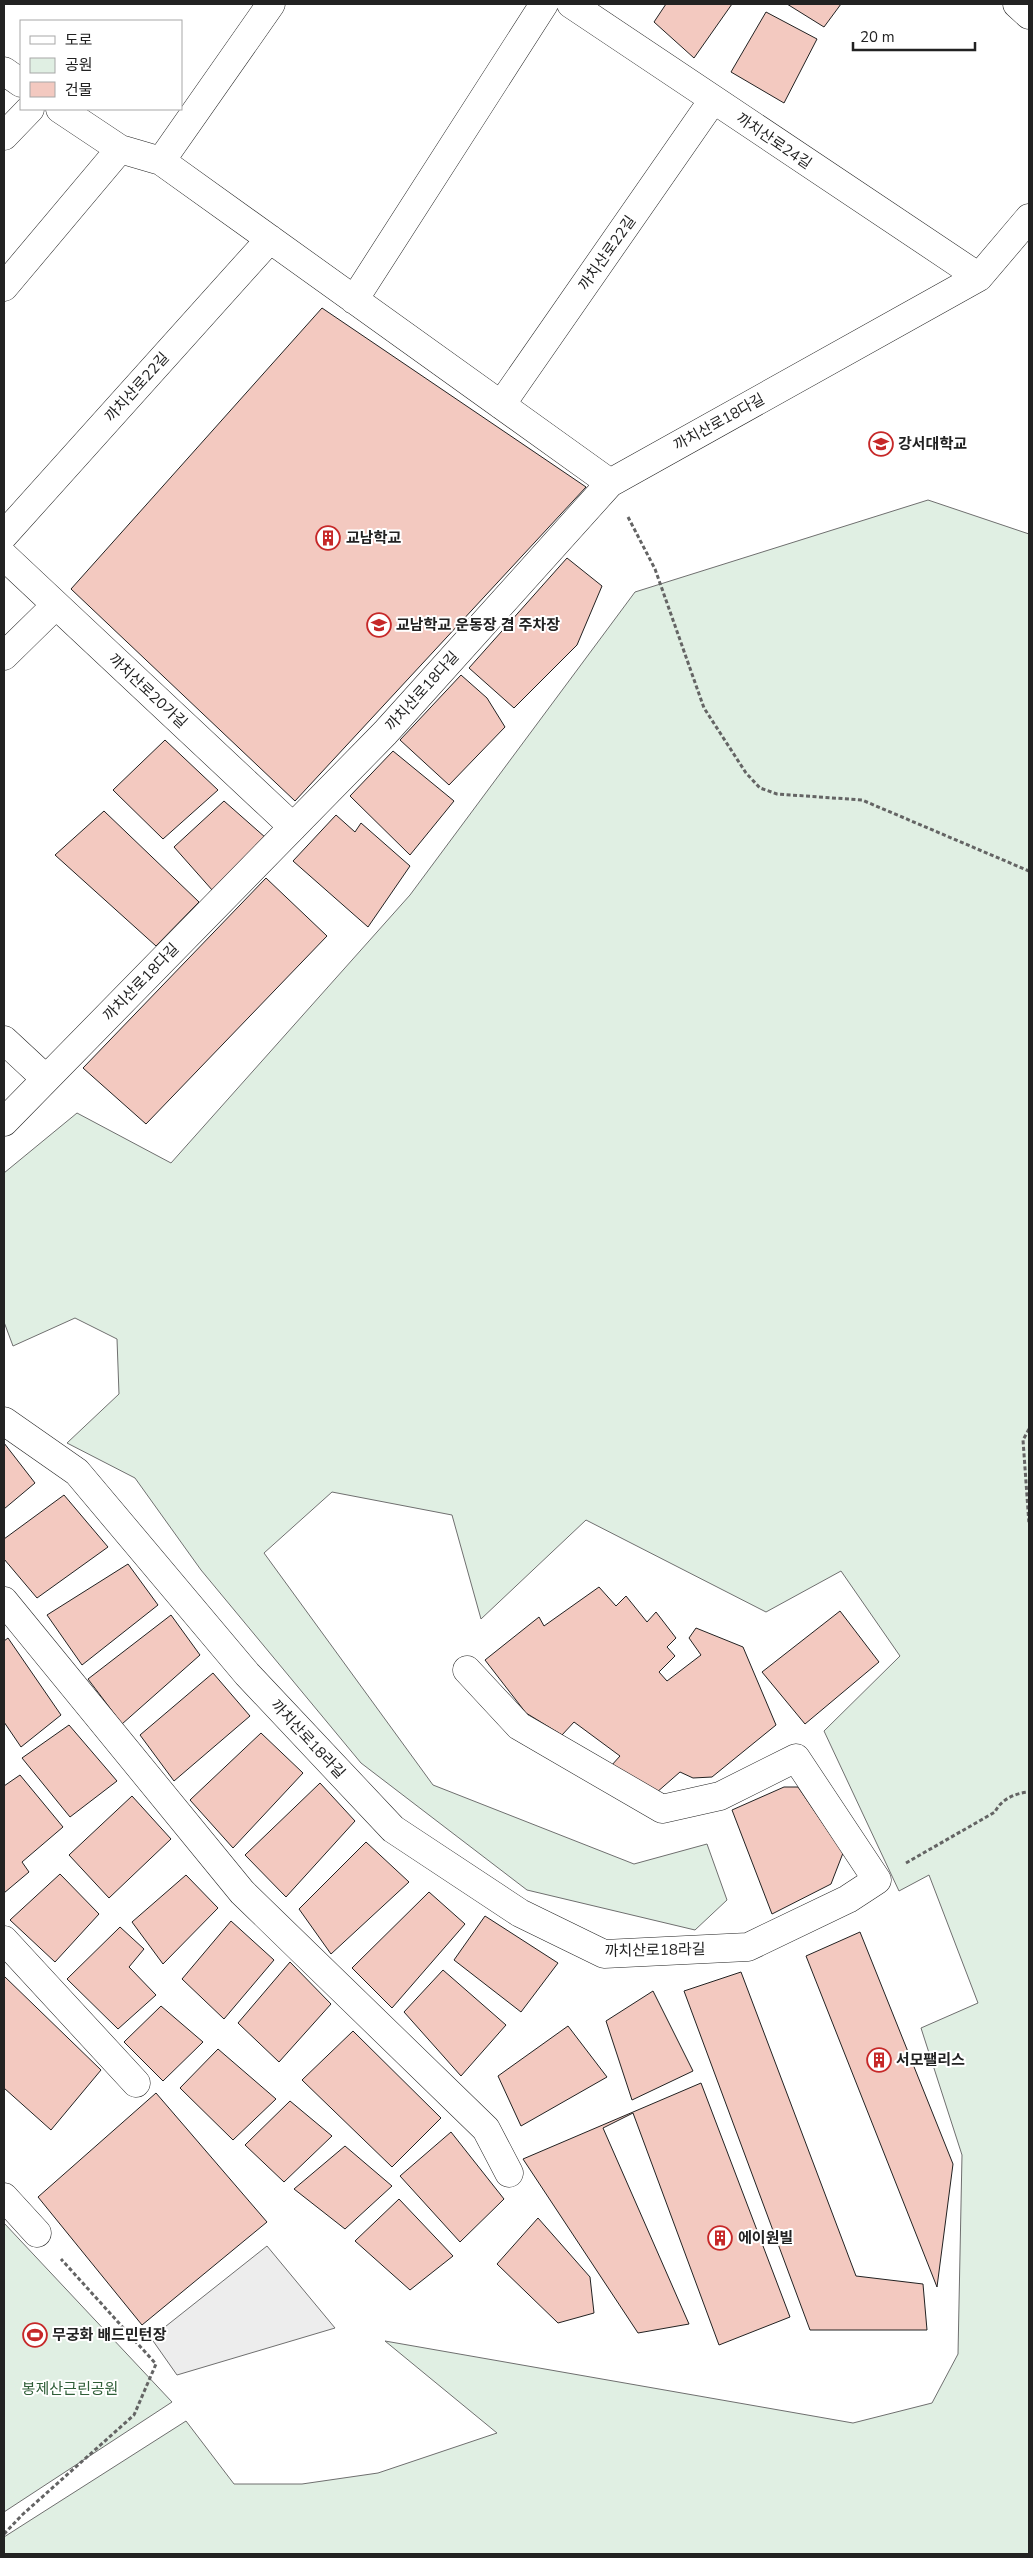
<svg xmlns="http://www.w3.org/2000/svg" width="1033" height="2558" font-family="'Nunito Sans','Noto Sans KR',sans-serif">
  <rect width="100%" height="100%" fill="#fff"/>
  <path fill="#e0efe3" stroke="#6f6f6f" d="M928 500 1029 534V2554H4V2537L186 2421 234 2484H302L378 2473 497 2433 385 2341 853 2423 932 2403 958 2354 962 2155 921 2028 978 2003 929 1875 899 1891 824 1731 900 1656 841 1571 766 1612 586 1520 481 1619 452 1515 332 1492 264 1553 433 1785 634 1864 707 1844 727 1900 695 1930 527 1890 361 1763 201 1570 135 1478 67 1443 119 1394 117 1339 75 1318 13 1346 4 1322V1173L77 1113 171 1163 410 895 635 592Z
    M4 2223 172 2402 4 2512Z"/>
  <path fill="#ededed" stroke="#6f6f6f" d="M267 2246 335 2328 177 2375 151 2338Z"/>
  <path fill="#f3c9c0" stroke="#222" d="M666 4H732L694 58 654 22Z
    M787 4H841L824 27Z
    M766 12 817 39 784 103 731 72Z
    M322 308 586 487 295 801 71 589Z
    M567 558 602 586 577 645 514 708 469 668Z
    M461 675 487 698 505 727 449 785 400 740Z
    M165 740 218 790 163 839 113 790Z
    M393 751 454 801 410 855 350 796Z
    M224 801 266 838 213 891 174 847Z
    M104 811 199 902 156 946 55 855Z
    M336 815 355 832 361 823 410 866 368 927 293 861Z
    M266 878 327 936 146 1124 83 1068Z
    M4 1443 35 1483 4 1509Z
    M64 1495 108 1547 37 1598 4 1559V1539Z
    M128 1564 158 1605 82 1665 47 1615Z
    M599 1587 616 1606 626 1596 647 1622 656 1612 676 1638 667 1647 675 1656 659 1672 667 1681 701 1655 689 1638 696 1628 743 1647 776 1725 712 1777 693 1778 680 1772 656 1793 611 1766 620 1756 574 1722 562 1735 526 1713 485 1660 539 1617 544 1626Z
    M840 1611 879 1662 805 1724 762 1672Z
    M171 1615 200 1655 122 1724 88 1679Z
    M8 1638 61 1715 21 1747 4 1722V1641Z
    M213 1673 250 1716 174 1781 140 1735Z
    M69 1725 117 1781 70 1817 22 1758Z
    M261 1733 303 1773 233 1848 190 1800Z
    M20 1775 63 1827 22 1862 29 1872 4 1893V1786Z
    M320 1783 355 1821 286 1897 245 1855Z
    M784 1787H798L843 1853 831 1884 772 1914 732 1810Z
    M132 1796 171 1839 109 1898 69 1855Z
    M366 1842 409 1882 331 1954 299 1909Z
    M60 1874 99 1914 55 1962 10 1920Z
    M186 1875 218 1908 163 1964 132 1922Z
    M429 1892 465 1924 392 2008 352 1968Z
    M485 1916 558 1963 521 2012 454 1960Z
    M231 1921 274 1960 224 2019 182 1979Z
    M120 1927 144 1949 129 1967 156 1995 118 2029 67 1979Z
    M860 1932 953 2164 937 2287 806 1956Z
    M290 1962 331 2004 279 2062 238 2023Z
    M443 1970 506 2025 461 2076 404 2012Z
    M741 1972 856 2276 923 2284 927 2330H810L684 1991Z
    M4 1976 101 2070 51 2130 4 2088Z
    M653 1991 693 2071 632 2100 606 2021Z
    M161 2006 203 2042 163 2081 124 2042Z
    M568 2026 607 2077 521 2126 498 2076Z
    M353 2031 441 2118 392 2167 302 2080Z
    M218 2049 276 2099 233 2140 180 2088Z
    M701 2083 790 2317 719 2345 633 2113 603 2128 689 2324 638 2333 523 2159Z
    M156 2093 267 2222 142 2325 38 2197Z
    M290 2101 332 2136 284 2182 245 2145Z
    M451 2132 504 2199 460 2242 400 2176Z
    M345 2146 392 2186 345 2229 294 2189Z
    M399 2199 453 2256 410 2290 355 2241Z
    M538 2218 590 2277 594 2313 558 2323 497 2264Z"/>
  <g fill="none" stroke-linecap="round" stroke-linejoin="round">
    <g stroke="#222" stroke-width="29">
      <path id="street" d="M571 4 979 277
        M1017 4 1029 15
        M4 71 21 83
        M60 109 120 149 161 161 610 483
        M4 136 30 109
        M161 161 271 4
        M4 287 120 149
        M354 300 544 4
        M501 405 713 100
        M4 535 270 239
        M4 556 293 827
        M4 656 56 605
        M4 1040 46 1079
        M4 1122 385 733 610 483 979 277 1029 218
        M4 1421 77 1472 247 1674 393 1829 520 1913 604 1954 748 1947 848 1899 877 1880 796 1758 720 1796 662 1809 519 1726 467 1670
        M4 1601 242 1892 486 2129 509 2173
        M4 1940 136 2083
        M4 2197 37 2233"/>
    </g>
    <path stroke="#646464" stroke-width="3" stroke-dasharray="4 2.5" stroke-linecap="butt" d="M628 517 655 569 704 708 746 773 760 788 777 794 862 800 1029 871
      M1029 1429 1023 1440 1029 1524
      M906 1863 995 1812C1001 1799 1016 1793 1029 1792
      M4 2534 22 2515 134 2415 156 2364 61 2259"/>
    <use href="#street" stroke="#fff" stroke-width="28"/>
  </g>
  <defs>
    <g id="university-ring" transform="scale(1.25)"><circle r="9.5" fill="#fff" stroke="#c62828" stroke-width="1.5"/><path d="M0-5L7-2L0 1L-7-2ZM-4 1L0 2.5L4 1V4Q0 6-4 4Z" fill="#c62828"/></g>
    <g id="building-ring" transform="scale(1.25)"><circle r="9.5" fill="#fff" stroke="#c62828" stroke-width="1.5"/><path d="M-4-6H4V6H1V3H-1V6H-4ZM-2.5-4.3h1.7v1.8h-1.7ZM.8-4.3h1.7v1.8H.8ZM-2.5-1h1.7V.8h-1.7ZM.8-1h1.7V.8H.8Z" fill="#c62828"/></g>
    <g id="school-ring" transform="scale(1.25)"><circle r="9.5" fill="#fff" stroke="#c62828" stroke-width="1.5"/><path d="M0-5L7-2L0 1L-7-2ZM-4 1L0 2.5L4 1V4Q0 6-4 4Z" fill="#c62828"/></g>
    <g id="stadium-ring" transform="scale(1.25)"><circle r="9.5" fill="#fff" stroke="#c62828" stroke-width="1.5"/><path d="M0-5a6.5 5 0 1 0 0 10a6.5 5 0 1 0 0-10ZM-3.5-1.8h7v3.6h-7Z" fill="#c62828"/></g>
  </defs>
  <g fill-rule="evenodd">
    <use href="#university-ring" x="881" y="444"/>
    <use href="#building-ring" x="328" y="538"/>
    <use href="#school-ring" x="379" y="625"/>
    <use href="#building-ring" x="879" y="2060"/>
    <use href="#building-ring" x="720" y="2238"/>
    <use href="#stadium-ring" x="35" y="2335"/>
  </g>
  <g text-anchor="middle" stroke-width="4" stroke-linejoin="round" paint-order="stroke">
    <g font-size="15" fill="#222" stroke="#fff">
      <text transform="translate(774 141) rotate(34)" y="5">까치산로24길</text>
      <text transform="translate(607 253) rotate(-55)" y="5">까치산로22길</text>
      <text transform="translate(137 387) rotate(-48)" y="5">까치산로22길</text>
      <text transform="translate(719 422) rotate(-29)" y="5">까치산로18다길</text>
      <text transform="translate(148 691) rotate(43)" y="5">까치산로20가길</text>
      <text transform="translate(422 691) rotate(-48)" y="5">까치산로18다길</text>
      <text transform="translate(141 982) rotate(-46)" y="5">까치산로18다길</text>
      <text transform="translate(308 1739) rotate(47)" y="5">까치산로18라길</text>
      <text transform="translate(655 1950) rotate(-1)" y="5">까치산로18라길</text>
    </g>
    <g font-size="15" font-weight="bold" fill="#222" stroke="#fff" text-anchor="start">
      <text x="898" y="449">강서대학교</text>
      <text x="346" y="543">교남학교</text>
      <text x="396" y="630">교남학교 운동장 겸 주차장</text>
      <text x="896" y="2065">서모팰리스</text>
      <text x="738" y="2243">에이원빌</text>
      <text x="52" y="2340">무궁화 배드민턴장</text>
    </g>
    <g font-size="15" fill="#2f5e38" stroke="#fff">
      <text x="70" y="2394">봉제산근린공원</text>
    </g>
  </g>
  <rect width="1033" height="2558" fill="none" stroke="#222222" stroke-width="10"/>
  <rect x="20" y="20" width="162" height="90" fill="#ffffff" stroke="#a7a7a7"/>
  <rect x="30" y="36" width="25" height="8" fill="#ffffff" stroke="#a7a7a7"/>
  <text x="65" y="45" font-size="15" fill="#222222">도로</text>
  <rect x="30" y="58" width="25" height="15" fill="#e0efe3" stroke="#a7a7a7"/>
  <text x="65" y="70" font-size="15" fill="#222222">공원</text>
  <rect x="30" y="82" width="25" height="15" fill="#f3c9c0" stroke="#a7a7a7"/>
  <text x="65" y="95" font-size="15" fill="#222222">건물</text>
  <path d="M853 42v8h122v-8" fill="none" stroke="#222222" stroke-width="2.5"/>
  <text x="860" y="42" font-size="15" fill="#222222" stroke="#ffffff" stroke-width="4" paint-order="stroke">20 m</text>
</svg>
